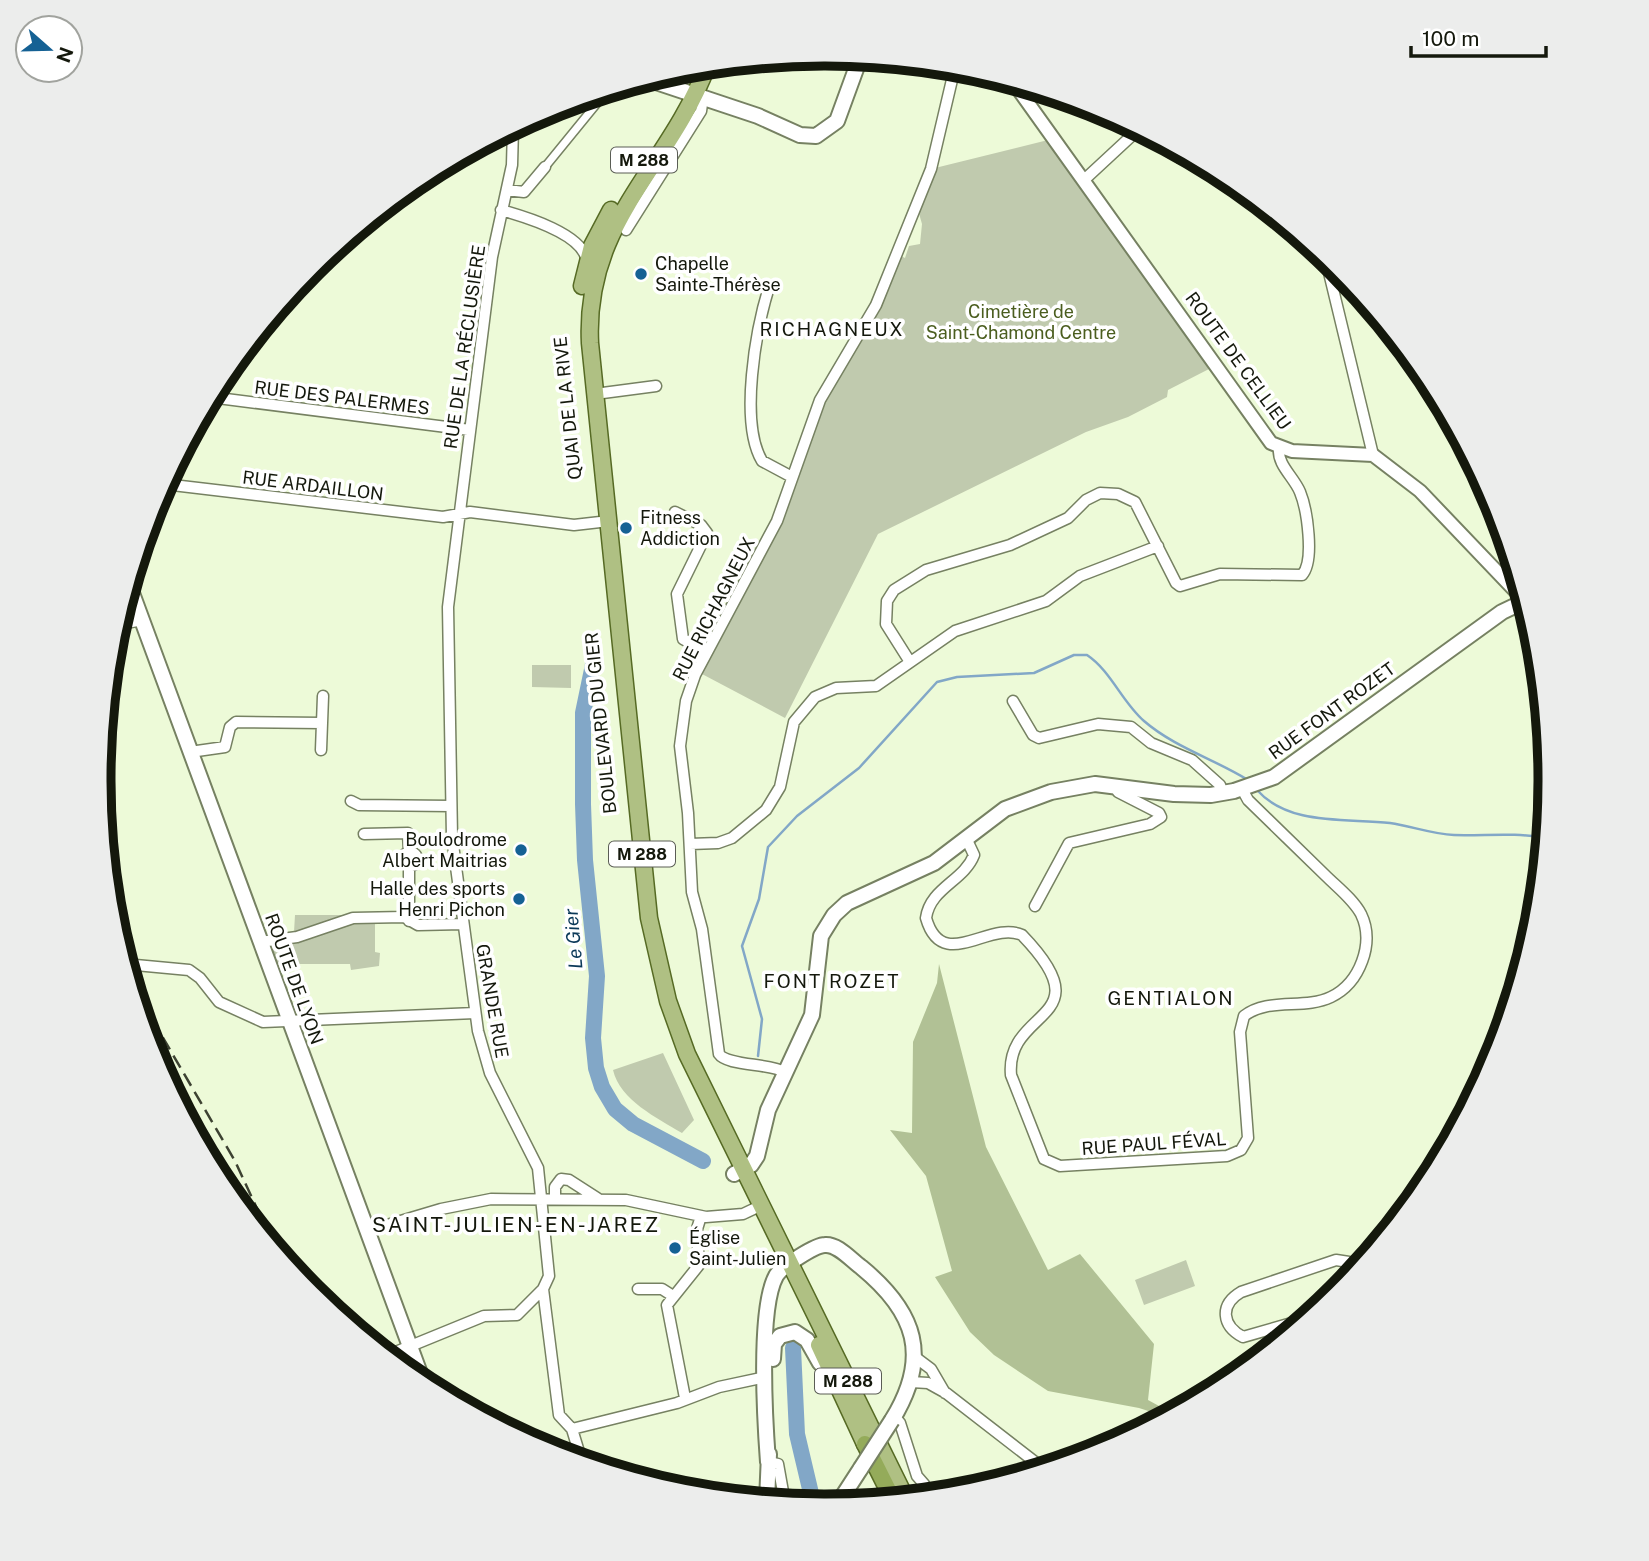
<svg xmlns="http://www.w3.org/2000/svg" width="1649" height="1561" font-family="'Public Sans',sans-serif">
  <rect width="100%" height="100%" fill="#edfad8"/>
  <path fill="#c0caae" d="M1048 140 1209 369 1168 390 1167 397 1128 417 1086 432 878 534 785 718 702 674 782 517 813 422 878 312 899 255 905 258 909 246 920 244 922 224 918 210 935 168Z
    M532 665H571V688L532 687Z
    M295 915H375V952L380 953 379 966 351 970 350 964H278L267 933 294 932Z
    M663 1053 694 1120 682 1133C657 1118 620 1100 613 1070Z
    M1186 1260 1195 1286 1144 1305 1135 1280Z"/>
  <path fill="#b1c195" d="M939 964 986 1147 1048 1270 1080 1254 1154 1344 1148 1400 1172 1413 1167 1417 1139 1408 1048 1391 994 1355 970 1332 935 1277 952 1271 926 1176 890 1130 912 1133 913 1042 937 983Z"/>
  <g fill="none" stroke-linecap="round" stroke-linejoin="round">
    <path stroke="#82a7c7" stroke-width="2.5" d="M1257 790C1289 826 1346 818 1390 823 1411 826 1432 834 1454 835 1485 836 1514 832 1545 838
      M758 1056 762 1019 742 946 759 899 768 847 797 816 859 768 937 682 957 677 1034 673 1074 655H1087C1111 671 1122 702 1144 721 1174 747 1214 759 1248 780"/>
    <path stroke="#82a7c7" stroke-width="16" d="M594 660 583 713V804L585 860 597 976 593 1038 596 1068 602 1087 615 1109 633 1124 703 1161
      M793 1348 797 1434 814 1506"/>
    <g stroke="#768162" stroke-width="10">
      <path id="pedestrian" d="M545 167 607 91"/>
    </g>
    <g stroke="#768162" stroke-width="13">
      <path id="minor" d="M1170 146 1180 158
        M1084 180 1139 129
        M507 190 524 192 545 167
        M501 210C526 217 583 234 587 261
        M626 230 701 111 703 97
        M1325 256 1373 455
        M769 287C756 329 739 422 762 461L792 477
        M595 394 656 386
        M210 397 470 430
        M164 484 443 517 470 512 574 525 609 521
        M675 512 701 525 707 533 677 594 683 639 707 652
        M117 625 142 620
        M1532 637 1538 651
        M910 662 886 624 887 601 894 590 926 570 1010 545 1068 518 1086 500 1100 493 1118 494 1135 502 1176 583 1180 586 1220 574 1302 575C1315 561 1307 509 1300 492 1294 477 1277 465 1279 448
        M1013 701 1033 735 1039 738 1098 724 1131 727 1151 743 1192 760 1220 785 1223 793
        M322 723 323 696
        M190 752 225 747 230 727 236 722 322 723 321 750
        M351 801 359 805 451 806
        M364 834 408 833 409 852
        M966 838 974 855C964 881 930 888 926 918 942 974 989 920 1022 935 1106 1022 1005 1007 1011 1075L1044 1159 1060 1166 1227 1156 1241 1150 1248 1138 1240 1032 1244 1016C1268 997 1304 1010 1331 997 1360 983 1375 943 1361 914 1353 899 1337 887 1325 875 1299 850 1274 825 1248 800L1242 789
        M690 844 718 843 732 838 766 810 780 787 794 722 815 697 836 688 876 686 955 631 1046 601 1080 576 1158 546
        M403 859a7 7 0 1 1 14 0a7 7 0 1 1-14 0Z
        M1035 906 1069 843 1150 824 1161 817 1159 813 1118 792 1115 787
        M409 921V866
        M260 942 297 937 353 918 404 917 418 925 463 924
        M125 964 189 970 200 978 219 1002 263 1022 475 1013
        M785 1072C769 1063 727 1066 719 1054L702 929 692 892 688 813 680 746 686 701 695 675 777 521 820 400 876 305 931 169 955 67
        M555 1198V1187L561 1179 569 1180 597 1198
        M367 1231 441 1209 491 1199 626 1200 706 1217 743 1214 762 1205
        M543 1289 559 1415 572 1429 582 1462
        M638 1289H662L673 1296
        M1309 1318 1243 1337C1222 1326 1219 1305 1241 1292L1336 1260 1349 1262 1356 1272
        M386 1356 484 1316 517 1315 543 1289 549 1276 538 1168 490 1073 478 1031 452 837 448 607 492 257 512 165 513 128
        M915 1357 931 1369 945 1393
        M911 1382 928 1383 946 1393 1044 1469
        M685 1398 667 1305 699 1265 697 1229 701 1216
        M894 1416 900 1423 917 1476 924 1484 928 1496
        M572 1429 677 1403 719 1387 766 1377
        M768 1462 778 1464 785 1503"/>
    </g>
    <g stroke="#768162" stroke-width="16">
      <path id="tertiary" d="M1013 82 1271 443 1292 451 1373 455 1420 491 1525 601"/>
    </g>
    <g stroke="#768162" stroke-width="18">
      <path id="secondary" d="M647 79 758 116 800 135 816 136 837 121 860 58
        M129 585 425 1387
        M734 1174 751 1165 757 1156 768 1110 812 1015 821 936 834 915 847 903 934 863 1005 809 1051 792 1095 784 1174 794 1211 795 1234 791 1274 777 1502 612 1525 601
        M773 1359 774 1344 780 1336 795 1332 807 1340 820 1363
        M768 1462C765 1422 758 1309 776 1276 781 1267 815 1245 825 1245 838 1244 851 1260 861 1267 916 1312 931 1357 892 1420
        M767 1501 769 1454
        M837 1505 861 1468"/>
    </g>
    <g stroke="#566a24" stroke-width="19">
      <path id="primary" d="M707 66C669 168 584 221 590 343L649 918 668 1001 687 1054 906 1499
        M582 286 592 246 611 210
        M819 1345 865 1444"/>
    </g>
    <g stroke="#566a24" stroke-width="19">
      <path id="trunk" d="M865 1444 893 1500"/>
    </g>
    <use href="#pedestrian" stroke="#fff" stroke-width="7"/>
    <use href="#minor" stroke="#fff" stroke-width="10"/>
    <use href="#tertiary" stroke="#fff" stroke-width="12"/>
    <use href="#secondary" stroke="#fff" stroke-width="14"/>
    <use href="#primary" stroke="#afc083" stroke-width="16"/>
    <use href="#trunk" stroke="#94ab5a" stroke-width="16"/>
    <path stroke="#3d4232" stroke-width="2.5" stroke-dasharray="14 7" stroke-linecap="butt" d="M131 983 235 1161 277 1252"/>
    <g stroke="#768162" stroke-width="18" stroke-linecap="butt">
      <path id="secondary-bridge" d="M861 1468 892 1420"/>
    </g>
    <use href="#secondary-bridge" stroke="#fff" stroke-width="14"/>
  </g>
  <g fill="#156194" stroke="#fff" stroke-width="2.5">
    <circle cx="641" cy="274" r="7"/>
    <circle cx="626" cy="528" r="7"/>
    <circle cx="521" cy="850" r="7"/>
    <circle cx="519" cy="899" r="7"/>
    <circle cx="675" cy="1248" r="7"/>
  </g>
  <g text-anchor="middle" stroke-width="7" stroke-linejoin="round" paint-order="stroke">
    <g fill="#fff" stroke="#5a5d55" stroke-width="2">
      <rect x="611" y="147.5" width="66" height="25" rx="5"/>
      <rect x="609" y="841.5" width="66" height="25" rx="5"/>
      <rect x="815" y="1368.5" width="66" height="25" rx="5"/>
    </g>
    <g font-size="16" font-weight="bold" fill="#14180c">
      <text x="644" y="166">M 288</text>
      <text x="642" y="860">M 288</text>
      <text x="848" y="1387">M 288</text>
    </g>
    <g font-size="18" fill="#14180c" stroke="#fff" text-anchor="start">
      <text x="655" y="270">Chapelle<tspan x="655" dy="21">Sainte-Thérèse</tspan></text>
      <text x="640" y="524">Fitness<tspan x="640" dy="21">Addiction</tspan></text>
      <text x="507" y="846" text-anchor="end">Boulodrome<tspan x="507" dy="21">Albert Maitrias</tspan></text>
      <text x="505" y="895" text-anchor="end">Halle des sports<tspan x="505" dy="21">Henri Pichon</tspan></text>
      <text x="689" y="1244">Église<tspan x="689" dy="21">Saint-Julien</tspan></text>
    </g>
    <g font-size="18" fill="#4b5e1f" stroke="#fff">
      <text x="1021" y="318">Cimetière de<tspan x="1021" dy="21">Saint-Chamond Centre</tspan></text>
    </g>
    <g font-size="18" fill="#14180c" stroke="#fff">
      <text transform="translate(465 347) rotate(-82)" y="6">RUE DE LA RÉCLUSIÈRE</text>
      <text transform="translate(1238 361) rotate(54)" y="6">ROUTE DE CELLIEU</text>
      <text transform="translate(342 398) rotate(7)" y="6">RUE DES PALERMES</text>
      <text transform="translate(568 408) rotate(-96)" y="6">QUAI DE LA RIVE</text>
      <text transform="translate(313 486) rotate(7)" y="6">RUE ARDAILLON</text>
      <text transform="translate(714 609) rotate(-63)" y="6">RUE RICHAGNEUX</text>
      <text transform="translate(1332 711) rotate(-36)" y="6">RUE FONT ROZET</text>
      <text transform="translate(601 723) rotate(-96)" y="6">BOULEVARD DU GIER</text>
      <text transform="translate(294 979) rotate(70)" y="6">ROUTE DE LYON</text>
      <text transform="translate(492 1001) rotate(80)" y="6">GRANDE RUE</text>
      <text transform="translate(1154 1144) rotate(-4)" y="6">RUE PAUL FÉVAL</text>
    </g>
    <g font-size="19" letter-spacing="2" fill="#14180c" stroke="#fff">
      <text x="832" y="336">RICHAGNEUX</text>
      <text x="832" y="988">FONT ROZET</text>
      <text x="1171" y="1005">GENTIALON</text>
    </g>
    <g font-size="19" font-style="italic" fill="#0b3958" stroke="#fff">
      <text transform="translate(573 939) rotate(-95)" y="7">Le Gier</text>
    </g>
    <g font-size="21" letter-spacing="2" fill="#14180c" stroke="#fff">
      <text x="516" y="1232">SAINT-JULIEN-EN-JAREZ</text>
    </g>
  </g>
  <path d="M0 0H1649V1561H0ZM824 66H825A713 713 0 0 1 1538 779V781A713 713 0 0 1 825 1494H824A713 713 0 0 1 111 781V779A713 713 0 0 1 824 66Z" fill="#ecedec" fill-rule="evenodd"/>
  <path fill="none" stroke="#14180c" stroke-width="9" d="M824 66H825A713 713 0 0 1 1538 779V781A713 713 0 0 1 825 1494H824A713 713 0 0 1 111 781V779A713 713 0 0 1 824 66Z"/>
  <g transform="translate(49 49) rotate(110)"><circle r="33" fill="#ffffff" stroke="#a1a39e" stroke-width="2"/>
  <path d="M0-5L12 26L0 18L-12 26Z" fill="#156194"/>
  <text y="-10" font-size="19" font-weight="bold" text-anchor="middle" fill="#14180c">N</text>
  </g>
  <path d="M1411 46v10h135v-10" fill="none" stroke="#14180c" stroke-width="3.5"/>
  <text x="1422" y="46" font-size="21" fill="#14180c" stroke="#ffffff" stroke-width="5" paint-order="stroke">100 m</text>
</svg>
